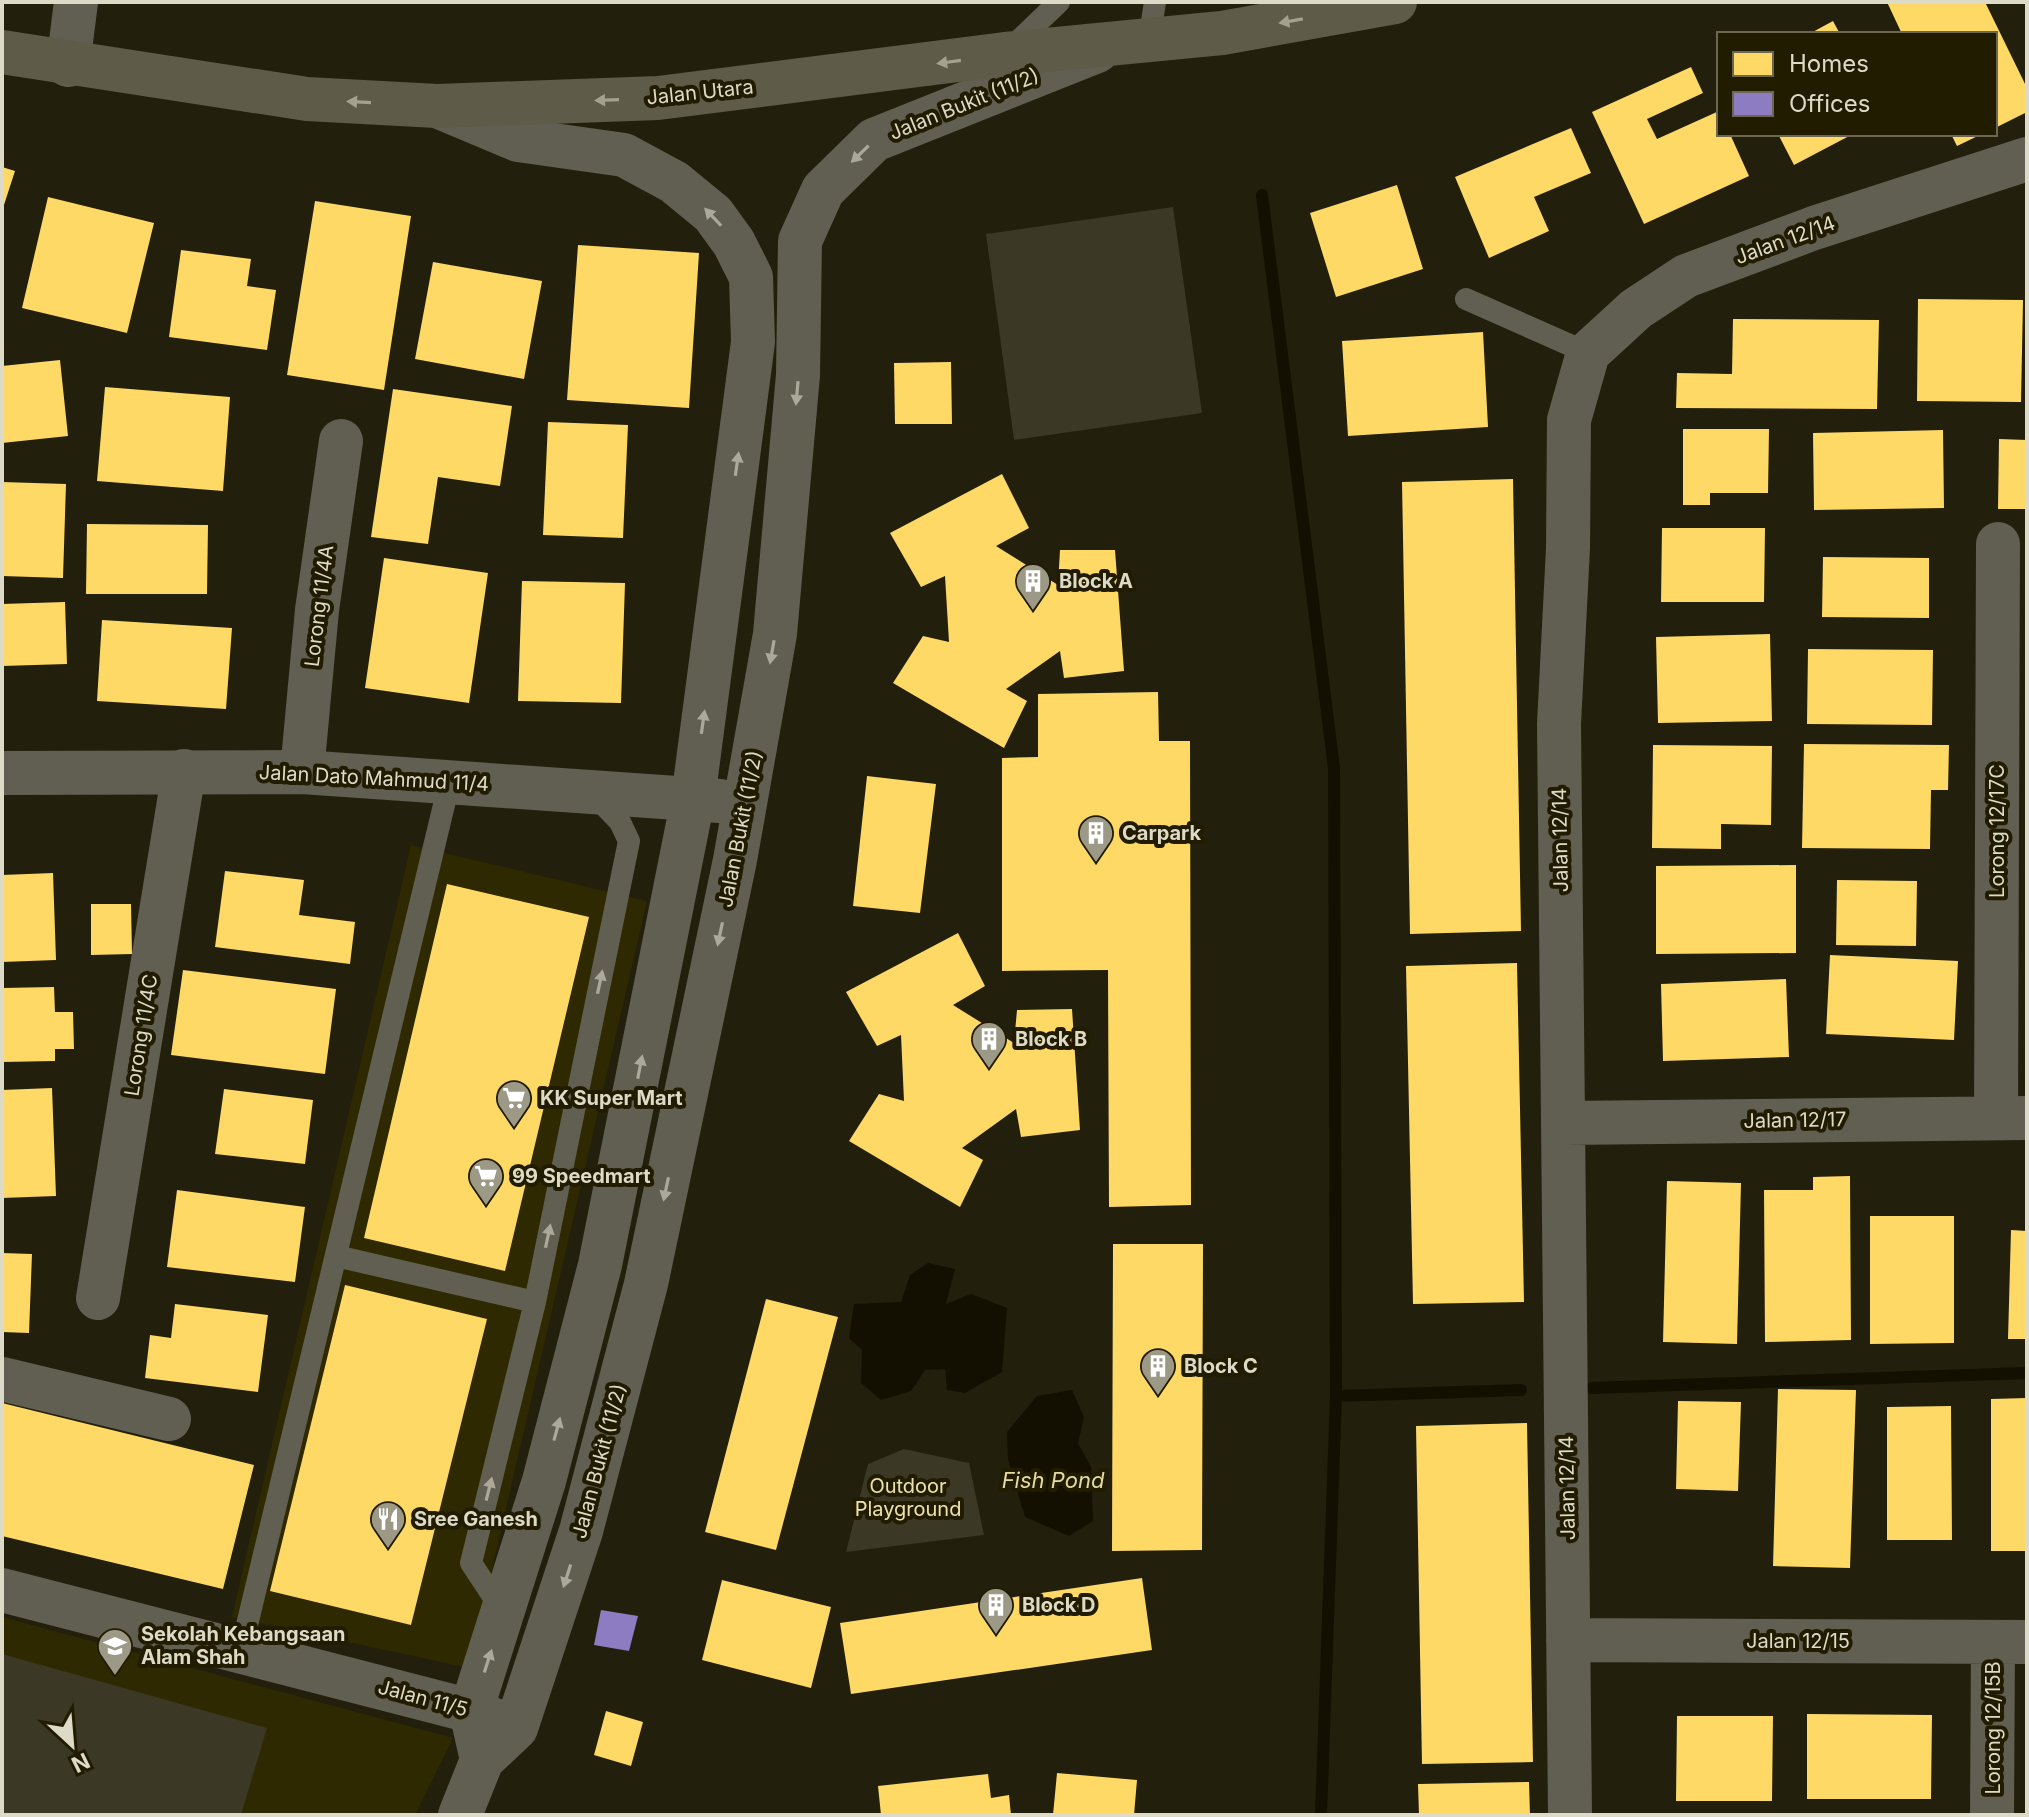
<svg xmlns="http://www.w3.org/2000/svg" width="2029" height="1817" font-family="Inter,sans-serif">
  <rect width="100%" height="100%" fill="#221f0c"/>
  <path fill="#2f2902" d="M411 845 647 901 469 1668 232 1617Z
    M2 1617 453 1738 415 1815H2Z"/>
  <path fill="#3b3825" d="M1173 207 1202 413 1014 440 986 234Z
    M904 1449 969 1463 984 1535 846 1552 868 1464Z
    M2 1654 267 1728 241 1815H2Z"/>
  <path fill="#141001" d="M928 1263 955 1269 946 1304 971 1294 1007 1308 1002 1372 965 1393 947 1390 945 1369 925 1370 911 1391 881 1400 861 1383 862 1350 849 1338 854 1304 901 1302 910 1275Z
    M1072 1390 1084 1417 1078 1443 1091 1467 1093 1521 1069 1536 1025 1517 1008 1460 1007 1432 1037 1396Z"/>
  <path fill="#ffd966" d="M1887 2H1985L2027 88V112L1995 128V34H1902Z
    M1833 21 1840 34H1809Z
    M1691 67 1703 93 1647 119 1657 139 1719 111V134H1730L1749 176 1644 224 1592 112Z
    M1571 128 1591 173 1534 197 1549 231 1489 258 1455 177Z
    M1778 134H1853L1794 165Z
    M1951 134H1982L1957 146Z
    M2 167 15 171 3 208H2Z
    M1397 185 1423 269 1336 297 1310 213Z
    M48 197 154 223 127 333 22 308Z
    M315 201 411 216 384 390 287 375Z
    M578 245 699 253 689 408 567 400Z
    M181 250 251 259 247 286 276 290 267 350 169 337Z
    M433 262 542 281 524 379 415 359Z
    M1918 299 2023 300 2021 402 1917 401Z
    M1733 319 1879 320 1877 409 1676 408 1677 373 1732 374Z
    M1483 332 1488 427 1348 436 1342 341Z
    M60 360 68 436 2 443V366Z
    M951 362 952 424H895L894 363Z
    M105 387 230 397 223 491 97 481Z
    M393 389 512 406 500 486 438 477 428 544 371 537Z
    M548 422 628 425 623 538 543 535Z
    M1683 429H1769L1768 493H1710V505H1683Z
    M1943 430 1944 508 1814 510 1813 433Z
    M1999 439 2027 440V509H1998Z
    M1002 474 1029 528 996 546 1058 585 1060 550H1115L1124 671 1064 678 1060 651 1006 689 1027 701 1004 748 893 683 923 636 949 642 945 576 921 587 890 533Z
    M1513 479 1521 931 1410 934 1402 482Z
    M2 482 66 484 63 578 2 576Z
    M87 524 208 525 207 594H86Z
    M1662 528H1765L1764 602H1661Z
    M1823 557 1929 558V618L1822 617Z
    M384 558 488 573 469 703 365 688Z
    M522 581 625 583 621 703 518 701Z
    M65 602 67 664 2 666V604Z
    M102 620 232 628 226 709 97 701Z
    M1770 634 1772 721 1658 723 1656 637Z
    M1808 649 1933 650 1932 725 1807 724Z
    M1158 692 1159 741H1190L1191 1205 1109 1207 1108 970 1002 971V758L1038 757V694Z
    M1804 744 1949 745 1948 790H1931L1930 849 1802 848Z
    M1653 745 1772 746 1771 825 1721 824V849L1652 848Z
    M867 776 936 784 920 913 853 906Z
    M1796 865V953L1656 954V866Z
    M225 871 304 880 299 915 355 922 350 964 215 947Z
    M53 873 56 960 2 962V875Z
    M1837 880 1917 881 1916 946 1836 945Z
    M447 884 589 917 505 1271 364 1238Z
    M91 904H131L132 954 91 955Z
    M958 933 985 986 953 1005 1014 1043 1017 1010 1072 1009 1080 1130 1021 1137 1016 1109 962 1148 983 1160 960 1207 849 1141 879 1094 904 1101 901 1035 877 1046 846 992Z
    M1830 955 1958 961 1954 1040 1826 1034Z
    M1517 963 1524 1302 1413 1304 1406 966Z
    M183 970 336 989 325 1074 171 1055Z
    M1786 979 1789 1057 1663 1061 1661 984Z
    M54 987 55 1012H73L74 1049H55V1061L2 1062V988Z
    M52 1088 56 1196 2 1198V1090Z
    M224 1089 313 1100 305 1164 215 1154Z
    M1850 1176 1851 1340 1765 1342 1764 1190H1813V1177Z
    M1667 1181 1741 1183 1737 1344 1663 1342Z
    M177 1190 305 1207 295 1282 167 1267Z
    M1870 1216H1954V1343L1870 1344Z
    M2011 1230 2027 1231V1339H2008Z
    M1113 1244H1203L1202 1550 1112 1551Z
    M2 1253 32 1254 29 1333 2 1332Z
    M345 1285 487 1319 411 1625 270 1591Z
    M766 1299 838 1317 776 1550 705 1532Z
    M175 1304 268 1315 258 1392 145 1378 150 1335 171 1338Z
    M1778 1389 1856 1390 1850 1568 1773 1566Z
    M2027 1398V1551H1991V1399Z
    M1678 1401 1741 1402 1738 1491 1676 1489Z
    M2 1403 254 1465 223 1589 2 1536Z
    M1951 1406 1952 1540H1887V1407Z
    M1527 1423 1533 1762 1422 1764 1416 1426Z
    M1142 1578 1152 1650 851 1694 840 1623Z
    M722 1580 831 1607 811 1688 702 1660Z
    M606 1711 643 1722 631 1766 594 1755Z
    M1807 1714 1932 1715 1931 1799H1807Z
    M1677 1716H1773L1772 1801H1676Z
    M1057 1773 1137 1780 1134 1815H1053Z
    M988 1774 991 1798 1009 1795 1011 1815H881L878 1786Z
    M1529 1782 1530 1815H1419L1418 1784Z"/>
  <path fill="#8e7cc3" d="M601 1610 638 1616 629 1651 594 1645Z"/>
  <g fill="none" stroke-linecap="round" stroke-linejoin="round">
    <path stroke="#141001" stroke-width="12" d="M1262 195 1334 768 1336 1396 1321 1815
      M1592 1388 2027 1373
      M1336 1396 1521 1390"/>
    <path stroke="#615f52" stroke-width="22" d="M1149 41 1155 2
      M1011 48 1059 2
      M1466 299 1588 353
      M336 1256 535 1302
      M502 1610 471 1563 535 1302 629 841 620 822 595 796
      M241 1650 450 780"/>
    <path stroke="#615f52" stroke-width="44" d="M68 65 76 2
      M302 772 317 610 341 441
      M1996 1117 1998 544
      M1563 1123 2027 1118
      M98 1298 184 771
      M2 1379 169 1419
      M2 1590 471 1711 507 1725
      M1568 1640 2027 1642
      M1570 1815 1559 724 1568 548 1569 420 1588 353 1636 309 1686 276 1814 228 2027 159
      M1992 1815 1993 1642"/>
    <path stroke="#615f52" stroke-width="44" d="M437 106 518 140 624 155 674 182 713 214 734 243 751 277 753 342 693 799 600 1265 544 1481 471 1711 482 1760
      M2 773 302 772 720 801
      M460 1815 482 1760 516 1728 581 1531 646 1284 735 860 775 634 798 375 800 241 823 190 874 140 1097 51"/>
    <path stroke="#5e5b48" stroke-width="44" d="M2 52 307 99 437 106 658 98 1005 54 1222 33 1395 2"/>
  </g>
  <defs><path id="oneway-solid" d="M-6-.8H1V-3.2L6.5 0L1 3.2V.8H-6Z" transform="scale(2)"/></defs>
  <g fill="#a4a18e">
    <use href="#oneway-solid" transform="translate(1291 21) rotate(170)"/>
    <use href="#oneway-solid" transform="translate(949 62) rotate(172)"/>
    <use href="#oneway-solid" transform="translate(607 100) rotate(178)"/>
    <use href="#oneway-solid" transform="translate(359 102) rotate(-177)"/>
  </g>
  <g fill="#aba999">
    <use href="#oneway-solid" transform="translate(860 154) rotate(136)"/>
    <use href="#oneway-solid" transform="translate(713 217) rotate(-133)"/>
    <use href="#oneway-solid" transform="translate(797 393) rotate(95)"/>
    <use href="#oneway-solid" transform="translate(737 464) rotate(-82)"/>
    <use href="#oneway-solid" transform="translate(772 652) rotate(100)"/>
    <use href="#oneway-solid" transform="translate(703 722) rotate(-82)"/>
    <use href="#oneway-solid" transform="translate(720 934) rotate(102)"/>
    <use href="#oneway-solid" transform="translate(600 982) rotate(-78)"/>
    <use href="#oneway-solid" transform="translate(640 1067) rotate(-79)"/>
    <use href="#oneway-solid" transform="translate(666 1189) rotate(102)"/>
    <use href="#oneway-solid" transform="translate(548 1236) rotate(-78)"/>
    <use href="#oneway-solid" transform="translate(557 1429) rotate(-75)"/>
    <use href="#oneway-solid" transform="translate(489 1489) rotate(-76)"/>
    <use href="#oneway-solid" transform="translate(567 1576) rotate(108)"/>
    <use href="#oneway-solid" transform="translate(488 1661) rotate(-72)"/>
  </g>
  <defs>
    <g id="building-pin" transform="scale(1.8)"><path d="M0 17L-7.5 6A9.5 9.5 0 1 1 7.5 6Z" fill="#9c9986" stroke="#211b00"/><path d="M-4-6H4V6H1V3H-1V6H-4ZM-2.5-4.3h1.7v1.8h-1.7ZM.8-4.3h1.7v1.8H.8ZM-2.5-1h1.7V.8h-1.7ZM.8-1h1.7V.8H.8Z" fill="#fff"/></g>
    <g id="supermarket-pin" transform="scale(1.8)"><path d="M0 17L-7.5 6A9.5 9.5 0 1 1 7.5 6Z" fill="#9c9986" stroke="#211b00"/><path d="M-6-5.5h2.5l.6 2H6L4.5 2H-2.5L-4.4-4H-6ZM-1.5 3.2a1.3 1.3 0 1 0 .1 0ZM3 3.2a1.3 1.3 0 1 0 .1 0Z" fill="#fff"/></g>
    <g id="restaurant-pin" transform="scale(1.8)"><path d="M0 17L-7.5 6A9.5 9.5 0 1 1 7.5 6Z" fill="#9c9986" stroke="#211b00"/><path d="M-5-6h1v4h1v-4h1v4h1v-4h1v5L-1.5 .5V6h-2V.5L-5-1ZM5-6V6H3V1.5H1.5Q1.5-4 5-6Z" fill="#fff"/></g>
    <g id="school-pin" transform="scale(1.8)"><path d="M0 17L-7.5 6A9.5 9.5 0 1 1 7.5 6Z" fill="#9c9986" stroke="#211b00"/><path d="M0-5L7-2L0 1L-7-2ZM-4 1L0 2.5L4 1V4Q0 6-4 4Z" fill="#fff"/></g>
  </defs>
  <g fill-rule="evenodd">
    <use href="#building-pin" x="1033" y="581"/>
    <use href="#building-pin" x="1096" y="833"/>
    <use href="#building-pin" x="989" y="1039"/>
    <use href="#supermarket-pin" x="514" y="1098"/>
    <use href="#supermarket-pin" x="486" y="1176"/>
    <use href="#building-pin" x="1158" y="1366"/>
    <use href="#restaurant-pin" x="388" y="1519"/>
    <use href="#building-pin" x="996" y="1605"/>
    <use href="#school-pin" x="115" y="1646"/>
  </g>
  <g text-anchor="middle" stroke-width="8" stroke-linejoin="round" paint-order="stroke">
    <g font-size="20" fill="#dddac8" stroke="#211b00">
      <text transform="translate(700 92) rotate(-6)" y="7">Jalan Utara</text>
      <text transform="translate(964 104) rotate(-22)" y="7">Jalan Bukit (11/2)</text>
      <text transform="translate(1785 240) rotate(-20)" y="7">Jalan 12/14</text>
      <text transform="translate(319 606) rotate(-83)" y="7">Lorong 11/4A</text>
      <text transform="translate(374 778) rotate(3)" y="7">Jalan Dato Mahmud 11/4</text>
      <text transform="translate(740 829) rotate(-79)" y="7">Jalan Bukit (11/2)</text>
      <text transform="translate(1997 831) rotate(-90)" y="7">Lorong 12/17C</text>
      <text transform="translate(1560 840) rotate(-91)" y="7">Jalan 12/14</text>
      <text transform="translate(141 1035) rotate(-81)" y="7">Lorong 11/4C</text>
      <text transform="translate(1795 1120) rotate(-1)" y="7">Jalan 12/17</text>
      <text transform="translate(599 1461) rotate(-75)" y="7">Jalan Bukit (11/2)</text>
      <text transform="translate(1567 1488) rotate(-91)" y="7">Jalan 12/14</text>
      <text x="1798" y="1648">Jalan 12/15</text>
      <text transform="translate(423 1698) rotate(15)" y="7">Jalan 11/5</text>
      <text transform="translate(1993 1728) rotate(-90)" y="7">Lorong 12/15B</text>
    </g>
    <g font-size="20" font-weight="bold" fill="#dddac8" stroke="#211b00" text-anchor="start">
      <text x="1059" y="588">Block A</text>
      <text x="1122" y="840">Carpark</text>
      <text x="1015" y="1046">Block B</text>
      <text x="540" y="1105">KK Super Mart</text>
      <text x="512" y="1183">99 Speedmart</text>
      <text x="1184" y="1373">Block C</text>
      <text x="414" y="1526">Sree Ganesh</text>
      <text x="1022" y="1612">Block D</text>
      <text x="141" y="1641">Sekolah Kebangsaan<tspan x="141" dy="23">Alam Shah</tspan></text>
    </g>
    <g font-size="20" fill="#ece2aa" stroke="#211b00">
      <text x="908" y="1493">Outdoor<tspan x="908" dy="23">Playground</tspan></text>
    </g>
    <g font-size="22" font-style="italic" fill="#e4dba2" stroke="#211b00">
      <text x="1053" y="1488">Fish Pond</text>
    </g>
  </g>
  <rect width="2029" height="1817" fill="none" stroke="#dddac8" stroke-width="8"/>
  <rect x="1717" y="32" width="280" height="104" fill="#211b00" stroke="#6c6750" stroke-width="2"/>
  <rect x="1733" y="52" width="40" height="24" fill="#ffd966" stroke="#6c6750" stroke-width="2"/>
  <text x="1789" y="72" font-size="24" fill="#dddac8">Homes</text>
  <rect x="1733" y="92" width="40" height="24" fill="#8e7cc3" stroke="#6c6750" stroke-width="2"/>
  <text x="1789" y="112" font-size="24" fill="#dddac8">Offices</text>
  <g transform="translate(72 1745) rotate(154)" stroke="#211b00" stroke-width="6" paint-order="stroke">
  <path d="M0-6L14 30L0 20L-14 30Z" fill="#dddac8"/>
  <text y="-12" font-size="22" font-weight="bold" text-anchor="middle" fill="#dddac8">N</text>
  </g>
</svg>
